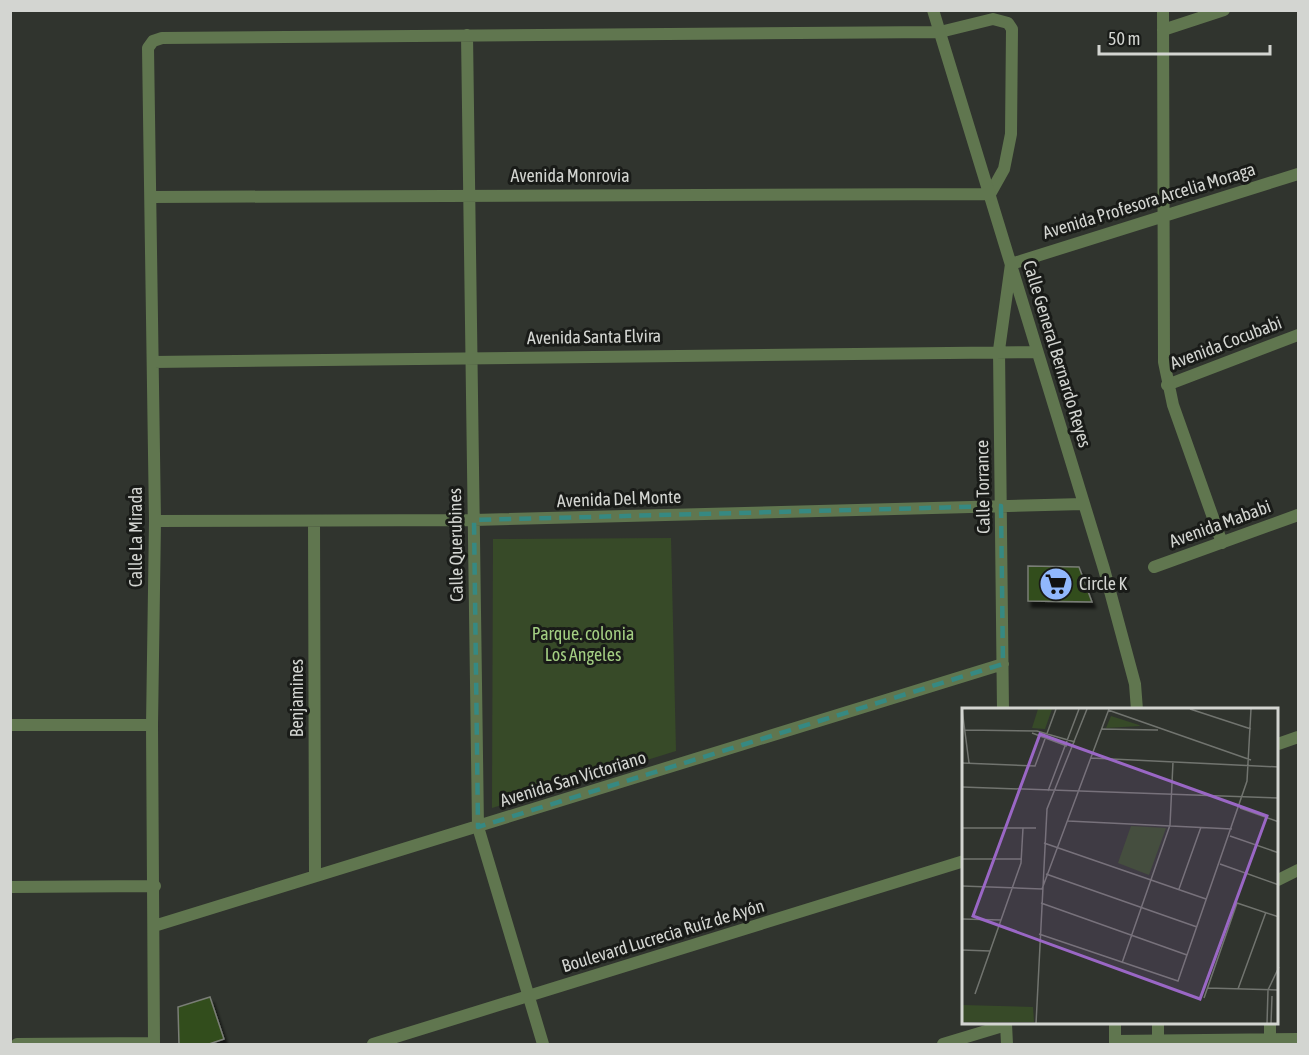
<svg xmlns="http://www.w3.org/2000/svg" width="1309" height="1055" font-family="'Asap Condensed',sans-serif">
  <defs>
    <filter id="shadow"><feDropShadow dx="3.5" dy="6" stdDeviation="1.5" flood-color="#0009"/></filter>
  </defs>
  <rect width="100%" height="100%" fill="#30342e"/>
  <path fill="#374a28" d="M671 538 676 751 492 808 493 539Z"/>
  <path fill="#334d1b" stroke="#7a7e77" stroke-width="1.5" filter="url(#shadow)" d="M1028 566 1079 567 1092 602 1028 601Z
    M210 997 224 1039 209 1044H179L178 1007Z"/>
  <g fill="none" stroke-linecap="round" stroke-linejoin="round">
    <path stroke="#60764f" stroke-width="12" d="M940 32 993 19 1008 23 1012 29 1011 134 1004 169 990 194"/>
    <path stroke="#60764f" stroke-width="12" d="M933 10 1104 569 1135 684 1137 710
      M1163 10 1164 362 1173 405 1222 543
      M1163 30 1224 10
      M467 35 478 827 543 1044
      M151 197 990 194
      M153 362 1035 352
      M1167 385 1298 335
      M155 521 474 520 1083 504
      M314 521 315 875
      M1154 567 1298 515
      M1003 710 999 350 1011 264 1298 174
      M10 725H152
      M1278 744 1298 737
      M1278 880 1298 870
      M10 887 155 886
      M154 926 1003 664
      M1006 1024 1007 1044
      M1270 1024V1044
      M1115 1041 1298 1039
      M17 1044 153 1043
      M154 1044 152 725 155 521 148 48 153 41 162 38 940 32
      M373 1044 964 861
      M943 1044 1006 1025
      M1115 1044V1024
      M1158 1044V1024"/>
  </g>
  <path fill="none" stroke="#368982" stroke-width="4.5" stroke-dasharray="12 8" stroke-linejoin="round" d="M1001 506 1003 664 478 827 474 520Z"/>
  <defs>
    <g id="supermarket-disc" transform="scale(1.725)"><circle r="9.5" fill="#91b8fd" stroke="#191b18"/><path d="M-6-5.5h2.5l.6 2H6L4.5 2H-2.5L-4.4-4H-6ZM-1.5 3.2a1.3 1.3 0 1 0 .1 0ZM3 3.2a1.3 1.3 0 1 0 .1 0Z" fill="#111"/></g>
  </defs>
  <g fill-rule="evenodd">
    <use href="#supermarket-disc" x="1056" y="584"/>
  </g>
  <g text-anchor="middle" stroke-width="6" stroke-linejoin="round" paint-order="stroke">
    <g font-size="18" fill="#d3d5d1" stroke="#191b18">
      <text x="570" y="182">Avenida Monrovia</text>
      <text transform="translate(1149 201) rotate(-17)" y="6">Avenida Profesora Arcelia Moraga</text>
      <text transform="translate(594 337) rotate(-1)" y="6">Avenida Santa Elvira</text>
      <text transform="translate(1226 343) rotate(-21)" y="6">Avenida Cocubabi</text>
      <text transform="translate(1057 354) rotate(73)" y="6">Calle General Bernardo Reyes</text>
      <text transform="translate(983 487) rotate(-91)" y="6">Calle Torrance</text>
      <text transform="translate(619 499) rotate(-2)" y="6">Avenida Del Monte</text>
      <text transform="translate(1220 524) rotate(-20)" y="6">Avenida Mababi</text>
      <text transform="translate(136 537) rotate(-90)" y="6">Calle La Mirada</text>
      <text transform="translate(456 545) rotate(-91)" y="6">Calle Querubines</text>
      <text transform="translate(297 698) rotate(-90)" y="6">Benjamines</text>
      <text transform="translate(573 779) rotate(-17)" y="6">Avenida San Victoriano</text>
      <text transform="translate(663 936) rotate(-17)" y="6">Boulevard Lucrecia Ruíz de Ayón</text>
    </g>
    <g font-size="18" fill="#d3d5d1" stroke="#191b18" text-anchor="start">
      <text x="1079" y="590">Circle K</text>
    </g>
    <g font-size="18" fill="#a3ce82" stroke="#191b18">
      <text x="583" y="640">Parque. colonia<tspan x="583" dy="21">Los Angeles</tspan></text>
    </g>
  </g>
  <g transform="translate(962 708)">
    <rect width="316" height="316" fill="#30342e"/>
    <path d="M76 1H90L83 21 70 20ZM149 8 177 17 178 18 144 20ZM169 118 204 120 187 167 156 155ZM0 297 71 299 72 314H0Z" fill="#374a28"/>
    <path fill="none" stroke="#71746f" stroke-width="1.5" d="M0 1 7 55M228 1 289 21M146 2 289 52M139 21 196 22M3 22 75 23 113 34M70 25 105 38M129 50 317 59M0 55 73 58 94 1M0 79 317 90M86 83 117 1M278 100 317 114M106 113 270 121M0 120H74M268 128 317 145M82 135 244 191M0 151H60M258 156 317 177M84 166 235 219M0 178 80 181 147 1M217 181 239 119M79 195 225 247M0 211 39 212M77 226 216 273 285 73 289 1M0 242 28 243M160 255 208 117 211 54M245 280 317 282M276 281 304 204M13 286 59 155 61 120M242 290 275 195 317 209M0 315 36 316M74 316 85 101 125 1M90 316H217M305 316 306 282 317 259M309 316 310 288"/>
    <path fill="#9a67c5" fill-opacity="0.15" stroke="#9a67c5" stroke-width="3" d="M78 26 305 108 238 291 11 208Z"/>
    <rect width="316" height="316" fill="none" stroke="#d3d5d1" stroke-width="3"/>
  </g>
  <rect width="1309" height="1055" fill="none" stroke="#d3d5d1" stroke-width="24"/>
  <path d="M1099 45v9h171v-9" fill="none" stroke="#d3d5d1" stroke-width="3"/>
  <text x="1108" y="45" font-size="18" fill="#d3d5d1" stroke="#191b18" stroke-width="4.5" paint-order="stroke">50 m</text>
</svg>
